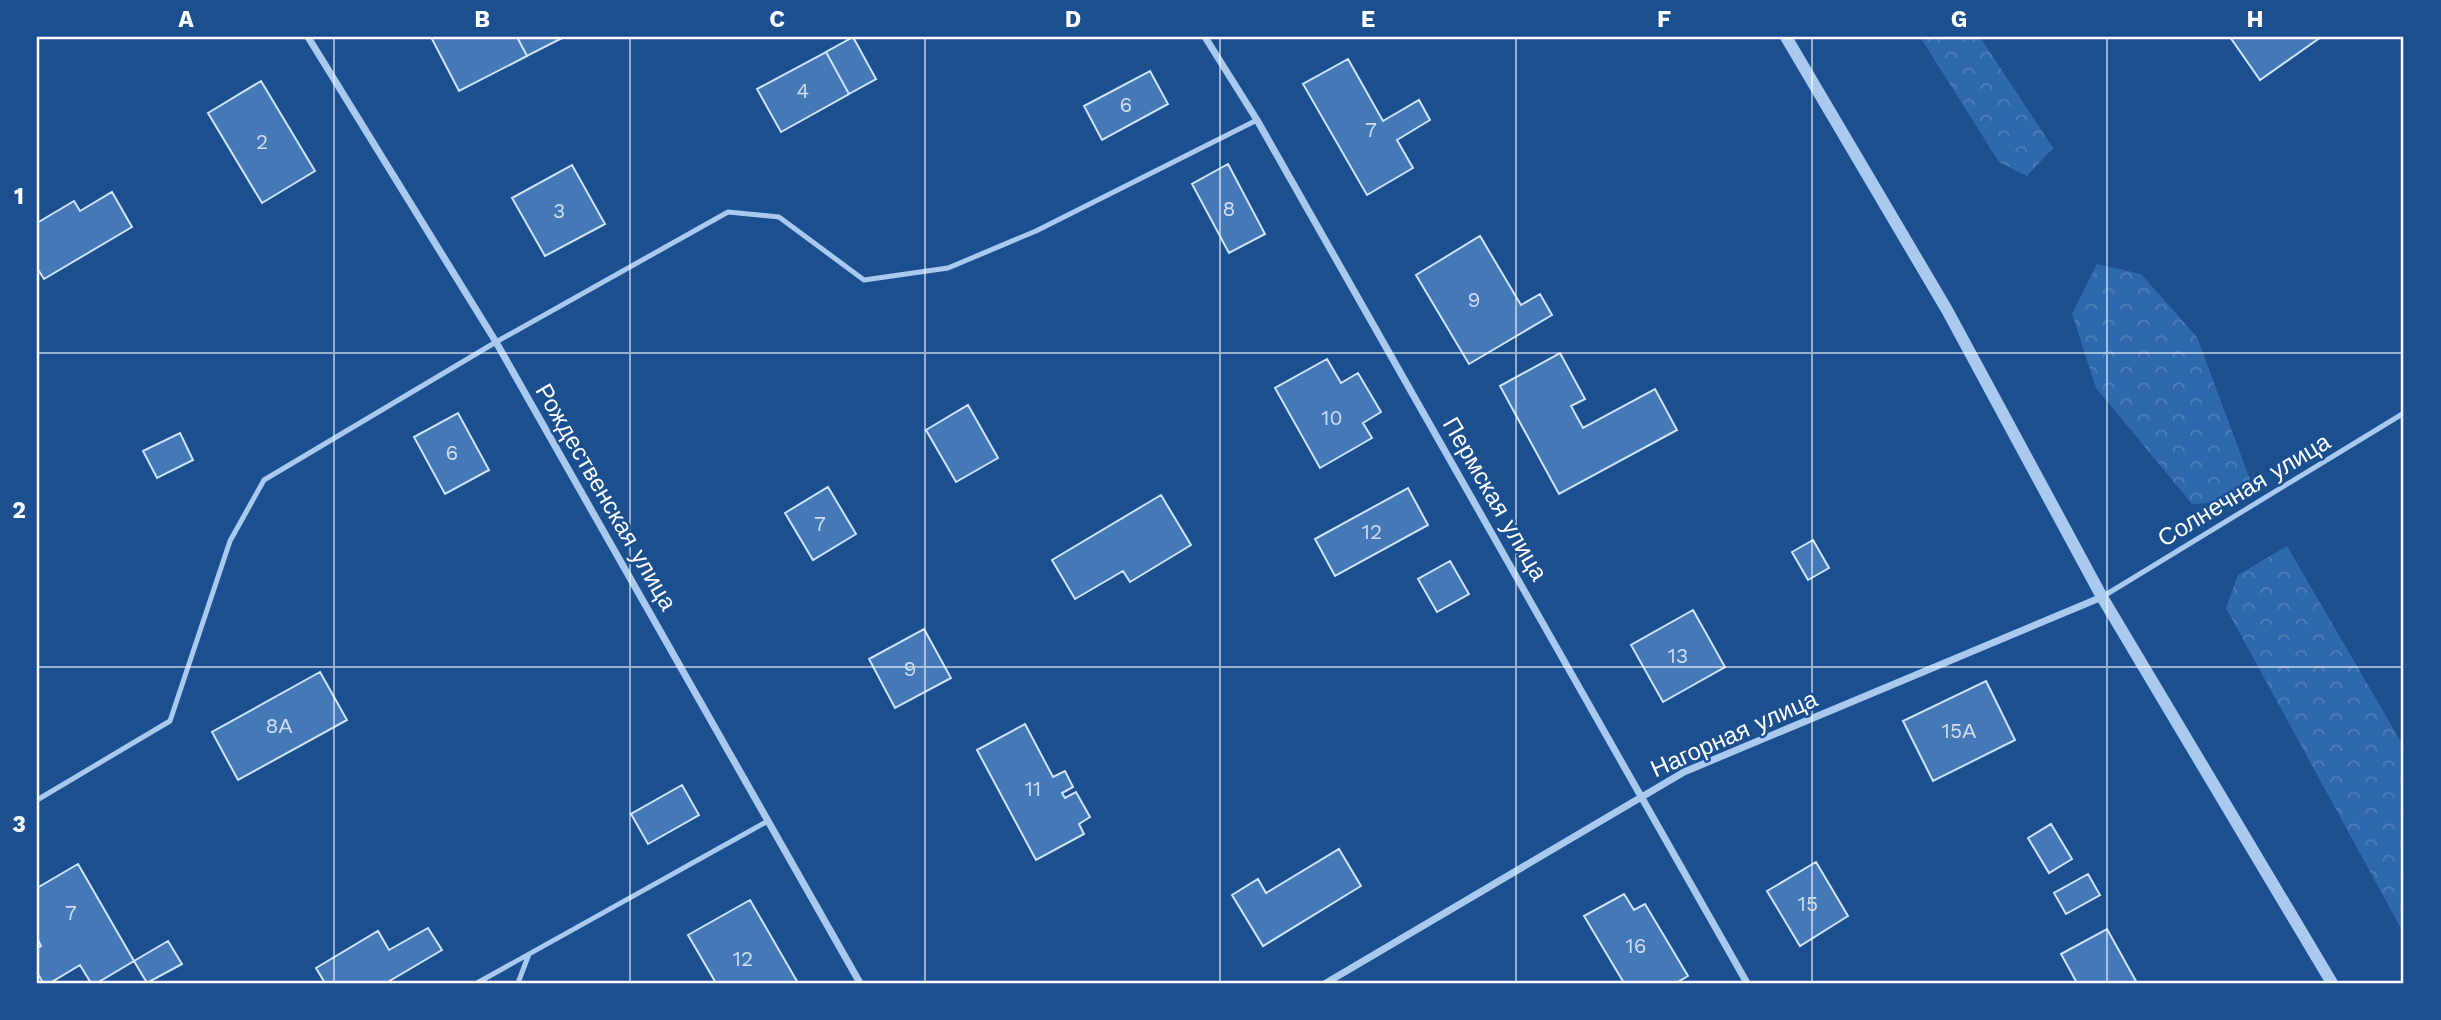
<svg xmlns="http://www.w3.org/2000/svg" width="2441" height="1020" font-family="'Work Sans',sans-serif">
  <defs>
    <pattern id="forest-crowns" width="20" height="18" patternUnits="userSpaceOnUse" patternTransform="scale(1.75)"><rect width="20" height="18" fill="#2e69ad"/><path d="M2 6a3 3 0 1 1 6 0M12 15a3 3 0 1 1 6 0" fill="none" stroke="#4d80b9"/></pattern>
  </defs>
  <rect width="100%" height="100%" fill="#1b4f8f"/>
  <path fill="url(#forest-crowns)" d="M1920 37H1980L2053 148 2027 176 1999 162Z
    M2097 264 2141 274 2197 337 2252 485 2216 503 2192 504 2096 388 2072 314Z
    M2287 546 2404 747V934L2226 608 2238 575Z"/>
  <path fill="#4478b7" stroke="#cfe3fa" stroke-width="2" d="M431 37H517L527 56 459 91Z
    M517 37H564L527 56Z
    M853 37 876 79 849 94 826 52Z
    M2230 37H2321L2260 80Z
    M826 52 849 94 781 132 757 89Z
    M1348 59 1383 121 1419 100 1430 120 1397 140 1413 168 1367 195 1303 84Z
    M1150 71 1168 104 1102 140 1084 106Z
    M261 81 315 171 262 203 208 113Z
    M1228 164 1265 234 1229 253 1192 184Z
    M572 165 605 224 545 256 512 198Z
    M112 192 132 227 44 279 37 268V223L74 201 80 211Z
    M1480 236 1521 305 1540 294 1552 315 1469 364 1416 275Z
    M1560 353 1585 399 1571 406 1583 428 1655 389 1677 430 1559 494 1500 386Z
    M1327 359 1341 383 1358 373 1381 412 1363 423 1372 438 1320 468 1275 388Z
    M968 405 998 458 956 482 926 430Z
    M458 413 489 470 445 494 414 437Z
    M180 433 193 460 157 478 143 451Z
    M828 487 856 534 813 560 785 513Z
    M1408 488 1428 525 1335 576 1315 539Z
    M1161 495 1191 545 1130 582 1123 571 1075 599 1052 560Z
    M1813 540 1829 568 1808 580 1792 552Z
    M1450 561 1469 594 1437 612 1418 579Z
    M1693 610 1725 667 1663 702 1631 645Z
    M924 629 951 678 895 708 869 659Z
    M320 672 347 720 238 780 212 732Z
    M1986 681 2015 740 1933 781 1903 721Z
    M1025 724 1053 777 1065 771 1073 787 1062 793 1065 798 1076 792 1090 817 1079 824 1084 834 1036 860 977 750Z
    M682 785 699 815 648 844 631 814Z
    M2051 824 2072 859 2049 873 2028 838Z
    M1339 849 1361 886 1263 946 1232 895 1258 879 1266 893Z
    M1816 862 1848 916 1800 946 1767 891Z
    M78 864 134 961 97 983H91L80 965 50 983H43L37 972V948L41 946 37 938V888Z
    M2088 874 2100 895 2066 914 2054 893Z
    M1624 894 1634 910 1645 904 1688 976 1676 983H1624L1584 916Z
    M750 900 798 983H716L688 935Z
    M428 928 442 950 386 983H325L316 968 378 931 389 950Z
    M2107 929 2137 983H2077L2061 954Z
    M168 941 182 964 147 983 134 961Z"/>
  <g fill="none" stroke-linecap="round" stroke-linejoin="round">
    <path stroke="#a9c9ee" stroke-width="5" d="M2102 597 2404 413
      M37 800 170 721 230 541 264 480 496 342 728 212 779 217 864 280 948 268 1036 231 1257 120
      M477 983 768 821
      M518 983 529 954"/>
    <path stroke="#a9c9ee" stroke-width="7" d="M308 37 496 342 860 983
      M1205 37 1257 120 1747 983
      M1326 983 1684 772 2102 597"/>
    <path stroke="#a9c9ee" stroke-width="12" d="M1786 37 1947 310 2102 597 2332 983"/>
  </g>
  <path fill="none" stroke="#fff" stroke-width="2" stroke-opacity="0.55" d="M334 37V983M630 37V983M925 37V983M1220 37V983M1516 37V983M1812 37V983M2107 37V983M37 353H2404M37 667H2404"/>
  <g text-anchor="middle" stroke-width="5" stroke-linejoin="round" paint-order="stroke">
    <g font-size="21" fill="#d0dded">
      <text x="803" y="98">4</text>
      <text x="1126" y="112">6</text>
      <text x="1371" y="137">7</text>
      <text x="262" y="149">2</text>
      <text x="1229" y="216">8</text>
      <text x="559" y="218">3</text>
      <text x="1474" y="307">9</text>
      <text x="1332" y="425">10</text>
      <text x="452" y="460">6</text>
      <text x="820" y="531">7</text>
      <text x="1372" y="539">12</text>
      <text x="1678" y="663">13</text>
      <text x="910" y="676">9</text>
      <text x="279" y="733">8А</text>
      <text x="1959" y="738">15А</text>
      <text x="1033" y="796">11</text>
      <text x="1808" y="911">15</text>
      <text x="71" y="920">7</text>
      <text x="1636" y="953">16</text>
      <text x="743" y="966">12</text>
    </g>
    <g font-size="24" fill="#fff" stroke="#1b4f8f">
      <text transform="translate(2244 490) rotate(-31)" y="8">Солнечная улица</text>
      <text transform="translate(606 497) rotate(60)" y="8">Рождественская улица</text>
      <text transform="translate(1495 499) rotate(60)" y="8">Пермская улица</text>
      <text transform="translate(1734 734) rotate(-24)" y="8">Нагорная улица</text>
    </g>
  </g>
  <rect width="2441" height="1020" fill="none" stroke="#1b4f8f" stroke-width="77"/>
  <rect x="38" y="38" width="2364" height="944" fill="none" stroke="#fff" stroke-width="2.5"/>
  <g font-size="23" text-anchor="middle" font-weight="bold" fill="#fff">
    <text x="186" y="27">A</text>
    <text x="482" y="27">B</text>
    <text x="777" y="27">C</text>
    <text x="1073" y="27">D</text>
    <text x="1368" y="27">E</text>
    <text x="1664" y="27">F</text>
    <text x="1959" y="27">G</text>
    <text x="2255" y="27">H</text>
    <text x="19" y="204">1</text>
    <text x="19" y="518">2</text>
    <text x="19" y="832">3</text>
  </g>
</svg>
